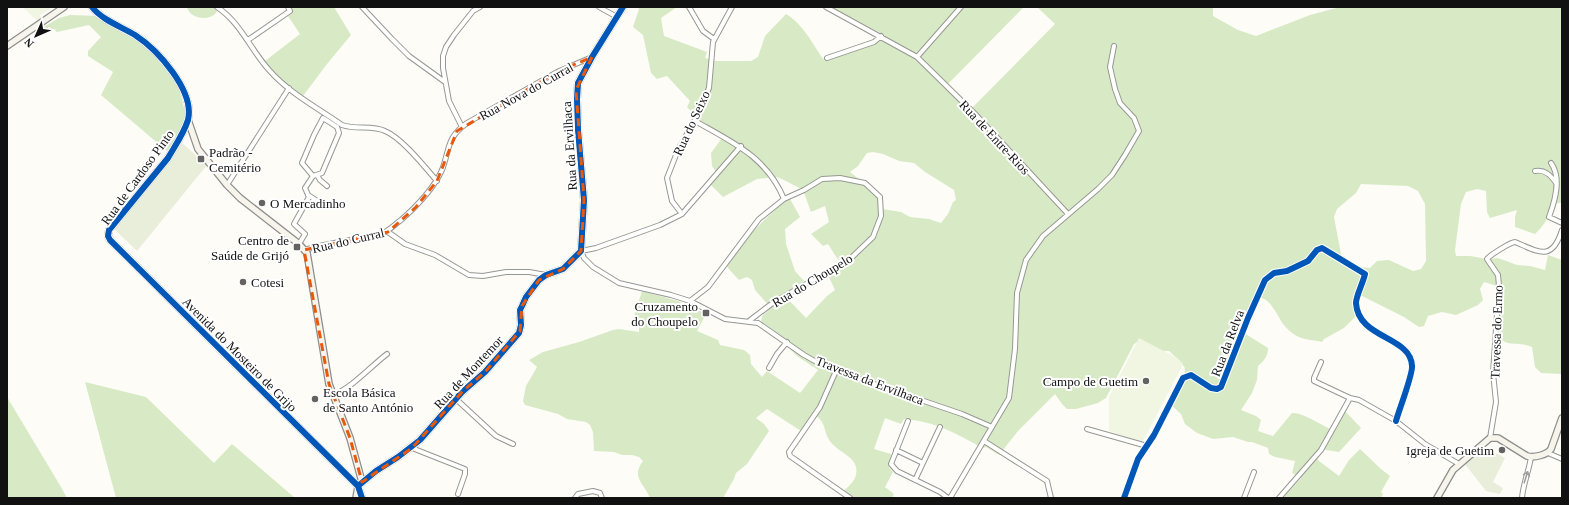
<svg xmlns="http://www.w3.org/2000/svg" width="1569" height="505" font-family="Georgia,serif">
  <rect width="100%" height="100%" fill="#fdfcf7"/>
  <path fill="#d8eac5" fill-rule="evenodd" d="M187 7H218C217 9 217 11 216 13 208 22 189 18 187 7Z
    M290 7H334L351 35 327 64 303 96 279 78 265 61 300 34 288 16 293 12Z
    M638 7H677L661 18 664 36 707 52 705 58 716 61H751L758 57 765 36 786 14C802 23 813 44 823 59L847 52 867 43 885 39 884 35 831 7H1024L947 85 971 109 1055 24 1037 7H1213V16L1238 30 1256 36 1310 15 1340 7H1562V203H1555C1550 215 1544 226 1535 234L1515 227V217L1517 210 1490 218 1487 212 1486 191 1477 189 1466 192 1461 204 1455 250 1456 256H1470L1487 259 1498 258 1517 265 1530 266 1545 270 1548 255 1562 260V374L1541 373 1535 367 1532 347C1515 340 1508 350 1495 333L1497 286 1484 282 1480 289 1483 300 1478 305 1456 315 1442 312 1428 316 1424 326 1419 327 1404 317 1358 294V314L1344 328 1324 339 1322 342C1314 340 1303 340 1295 335 1289 331 1283 325 1280 319 1275 311 1266 291 1253 300L1241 331 1268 348C1268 356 1264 361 1258 366L1257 380 1252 393 1241 410 1256 416 1261 420 1258 431 1273 436 1292 413C1303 412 1322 426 1335 431L1345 411 1361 428 1339 452 1320 449 1314 455 1319 461 1339 476 1349 460 1360 449 1381 469 1390 476 1381 492 1383 494 1381 498H1283L1301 478 1292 473 1295 461 1275 457 1269 454 1268 448 1252 442H1248L1233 437 1213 439 1197 433 1185 424 1181 414 1171 405 1181 388 1184 377 1185 368 1179 360 1169 351H1160L1139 341 1134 344 1106 398 1098 403 1076 409H1067L1062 404 1055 394 1018 431 999 455 986 447 983 448C954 433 938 422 904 419L901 424 885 418 874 449 891 454 889 467 893 472 885 487 894 494 892 498H853L843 492C846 488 853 483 855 478 863 456 836 454 828 438 823 427 826 423 814 414L801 431 767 409 756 418 764 424 769 431 747 464 736 473 734 479 723 498H650C643 482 631 477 643 461L639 457 632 455H622L614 452 594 451 593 432 590 425 586 422 567 419 558 414 525 405 523 401 526 386 537 367 529 360 543 352 579 342 613 330 619 329 639 332V321L634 316 642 291 678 301 706 314 697 331 718 340 720 345 744 350 750 355 751 364 762 377 767 371 800 393 818 370 797 356 779 338 761 324 762 316 771 308 755 290 752 280 747 277 739 280 727 267 742 241 789 197 800 217 785 229 786 244 795 271 804 281 786 297 806 318 827 296 835 290 828 275 842 266 828 244 823 246 811 234 829 222 825 206 811 212 803 190 786 181 777 177 757 179 723 197 710 184 718 175 712 166 711 153 722 138 700 121 687 107 690 101 667 76 657 79 651 73 643 35 633 27 639 9ZM873 152 883 154 899 161 914 163 925 172 954 190 956 200 953 202 948 214 941 223 929 219 910 217 901 212 882 209 878 196 864 183 850 172 858 166 867 153ZM1361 184 1408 186 1418 191 1425 204 1426 261 1421 269 1413 271 1389 260 1377 261 1370 268 1361 267 1348 261 1341 254 1334 217 1337 209 1356 193Z
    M70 15 99 16 146 46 168 68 179 88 185 112 184 120 174 142 167 151 101 95 113 72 88 56V51L101 37 89 25 57 32 49 27 39 34 37 31 59 18Z
    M85 382 146 397 214 463 232 444 295 498H116Z
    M7 397 61 487 67 498H7Z"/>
  <path fill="#e9eedb" d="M182 143 207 165 137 251 113 228Z
    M1485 447 1505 458 1493 482 1503 488 1500 494 1486 491 1464 463Z"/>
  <path fill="#f0f6e1" d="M22 7H53L40 15 41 18 38 21Z
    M1139 338 1177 358 1183 364 1142 443 1109 431V397Z"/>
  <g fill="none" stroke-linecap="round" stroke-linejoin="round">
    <g stroke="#979795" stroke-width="6">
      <path id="street" d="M217 7C241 23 250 49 269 70 289 93 318 108 342 125 356 130 372 125 385 131 402 138 424 166 437 181
        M362 7 392 39 409 56 445 82
        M599 7 617 17
        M689 7 703 31 714 39
        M826 7 917 57 977 116 1068 214
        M248 40 290 11 288 7
        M917 57 961 7
        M827 58 874 42 881 36
        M695 121C732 142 767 157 784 199
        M462 127 449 101 443 68V56L446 47 454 35 473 11 480 7
        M741 146 682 214 660 225 596 248 581 251 584 258 593 267 619 283 671 295 690 301 725 319 758 323 804 355 820 364 836 371 962 414 992 427
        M1551 163C1562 178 1555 201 1549 217L1562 223
        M1535 171C1545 169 1551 175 1556 183
        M317 175 320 180 327 186
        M227 185 289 88
        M308 195 319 202
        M682 214 672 201 667 178 678 150 697 116 709 88 713 42 732 7
        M388 232 405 244 435 255 469 275 483 276 506 272H529L546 275
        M299 244 305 234 294 224 309 197 305 188 313 176 322 173 339 133 337 127 323 118 314 135 302 163 313 176
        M304 250 319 246 381 234C389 231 394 225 401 220 417 206 433 190 442 170 450 149 446 138 467 123L557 72 592 57
        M690 301 708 287 759 219 784 199 804 190 822 179 840 178 865 183 880 197 881 216 873 237 849 260 774 302 749 321
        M1321 362 1314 378V381L1350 398 1359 400 1396 421 1425 444 1459 464
        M769 368 777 354 787 342
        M836 371 820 407 789 452 790 456 850 498
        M333 395C352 388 370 367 387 354
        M456 399 496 436 513 444
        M908 421 891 464 897 471 940 492 948 498
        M1087 429 1147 446
        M1490 438 1496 402 1493 373 1499 286 1498 275 1487 259C1490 255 1511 242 1515 242 1539 252 1552 262 1562 230
        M984 441 1047 481 1051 498
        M412 448 465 469V474L458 494
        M896 450 923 463
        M1548 453 1562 459
        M915 480 940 427
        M575 498 578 494 593 491 600 493 602 498
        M950 498 1009 398 1015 349 1017 293 1026 260 1043 236 1098 189 1112 175 1125 155 1139 131 1134 118 1120 103 1115 89 1110 67 1114 46
        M1124 498 1138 459 1154 435 1183 378 1191 375 1211 388 1217 389 1221 387 1248 318 1265 280 1274 273 1287 271 1308 261 1317 250 1322 248 1365 274C1363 283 1356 296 1356 303 1358 339 1411 336 1412 366 1413 374 1399 410 1396 421
        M1244 498 1254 472
        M1279 498 1321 450 1350 398
        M1522 498C1523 484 1529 471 1531 457"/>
    </g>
    <g stroke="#8e8d8b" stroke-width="8">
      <path id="secondary" d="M92 7C102 20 122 27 135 35 158 50 195 91 188 120 184 133 175 146 168 158L109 230 108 236 110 240 358 486 362 498
        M7 46 64 7
        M188 120 198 149 227 185 240 198 299 244 307 253 329 384 350 438 362 482
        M358 486 376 471 398 457 420 440 462 392 485 372 519 333 521 325 520 310 522 306 526 297 539 280 546 275 563 269 581 251 584 200 578 130 577 99 578 83 592 57 623 7
        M356 498 358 487
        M1437 498 1453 470 1490 438H1498L1527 456C1534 458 1547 455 1551 449L1562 418"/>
    </g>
    <use href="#street" stroke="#fffffe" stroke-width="4"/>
    <use href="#secondary" stroke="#f6f4eb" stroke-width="5.5"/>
    <g stroke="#fff" stroke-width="8">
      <path id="cycleway" d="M92 7C102 20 122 27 135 35 158 50 195 91 188 120 184 133 175 146 168 158L109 230 108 236 110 240 358 486 362 498
        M358 486 376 471 398 457 420 440 462 392 485 372 519 333 521 325 520 310 522 306 526 297 539 280 546 275 563 269 581 251 584 200 578 130 577 99 578 83 592 57 623 7
        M1124 498 1138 459 1154 435 1183 378 1191 375 1211 388 1217 389 1221 387 1248 318 1265 280 1274 273 1287 271 1308 261 1317 250 1322 248 1365 274C1363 283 1356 296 1356 303 1358 339 1411 336 1412 366 1413 374 1399 410 1396 421"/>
    </g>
    <use href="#cycleway" stroke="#0057b8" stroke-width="6"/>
  </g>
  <defs><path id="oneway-shaft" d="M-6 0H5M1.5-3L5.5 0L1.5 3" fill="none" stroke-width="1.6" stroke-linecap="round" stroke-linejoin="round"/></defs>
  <use stroke="#a0a09f" href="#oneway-shaft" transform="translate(1526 477) rotate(-73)"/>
  <path fill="none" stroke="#e8590c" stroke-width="3" stroke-dasharray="8 5" stroke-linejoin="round" d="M592 57 576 90 584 200 581 251 563 269 539 280 522 306 520 331 485 372 462 392 412 448 362 482 350 438 329 384 304 250 388 232 416 207 437 181 457 131 557 72Z"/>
  <g fill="#646362" stroke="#fff" stroke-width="1.5">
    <rect x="197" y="155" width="8" height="8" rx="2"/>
    <circle cx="262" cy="203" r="4"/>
    <rect x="293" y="243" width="8" height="8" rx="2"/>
    <circle cx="243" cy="282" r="4"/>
    <rect x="702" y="309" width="8" height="8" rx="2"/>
    <circle cx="1146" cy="381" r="4"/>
    <circle cx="315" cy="399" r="4"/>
    <circle cx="1502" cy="450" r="4"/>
  </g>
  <g text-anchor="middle" stroke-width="4" stroke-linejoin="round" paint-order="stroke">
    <g font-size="13" fill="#111" stroke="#fff">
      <text transform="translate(526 91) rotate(-29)" y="5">Rua Nova do Curral</text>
      <text transform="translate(691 123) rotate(-65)" y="5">Rua do Seixo</text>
      <text transform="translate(995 137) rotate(47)" y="5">Rua de Entre-Rios</text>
      <text transform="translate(569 146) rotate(-94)" y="5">Rua da Ervilhaca</text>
      <text transform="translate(137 177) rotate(-54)" y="5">Rua de Cardoso Pinto</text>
      <text transform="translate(348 240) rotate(-13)" y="5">Rua do Curral</text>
      <text transform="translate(812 280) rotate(-31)" y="5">Rua do Choupelo</text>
      <text transform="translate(1496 332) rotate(-88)" y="5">Travessa do Ermo</text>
      <text transform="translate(1227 343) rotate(-69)" y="5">Rua da Relva</text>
      <text transform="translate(240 354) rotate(45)" y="5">Avenida do Mosteiro de Grijo</text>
      <text transform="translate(468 372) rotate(-47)" y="5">Rua de Montemor</text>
      <text transform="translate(870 380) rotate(21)" y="5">Travessa da Ervilhaca</text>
    </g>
    <g font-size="13" fill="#111" stroke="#fff" text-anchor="start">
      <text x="209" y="157">Padrão -<tspan x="209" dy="15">Cemitério</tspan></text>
      <text x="270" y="208">O Mercadinho</text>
      <text x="289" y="245" text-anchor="end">Centro de<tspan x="289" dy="15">Saúde de Grijó</tspan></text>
      <text x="251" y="287">Cotesi</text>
      <text x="698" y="311" text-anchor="end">Cruzamento<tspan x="698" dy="15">do Choupelo</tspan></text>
      <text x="1138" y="386" text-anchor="end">Campo de Guetim</text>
      <text x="323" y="397">Escola Básica<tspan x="323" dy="15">de Santo António</tspan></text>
      <text x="1494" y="455" text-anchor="end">Igreja de Guetim</text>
    </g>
  </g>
  <rect width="1569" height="505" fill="none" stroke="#111111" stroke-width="16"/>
  <g transform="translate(36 36) rotate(225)" stroke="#ffffff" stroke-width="3" paint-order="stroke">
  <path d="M0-3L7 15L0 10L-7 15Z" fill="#111111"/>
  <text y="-6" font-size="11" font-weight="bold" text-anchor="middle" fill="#111111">N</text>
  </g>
</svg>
